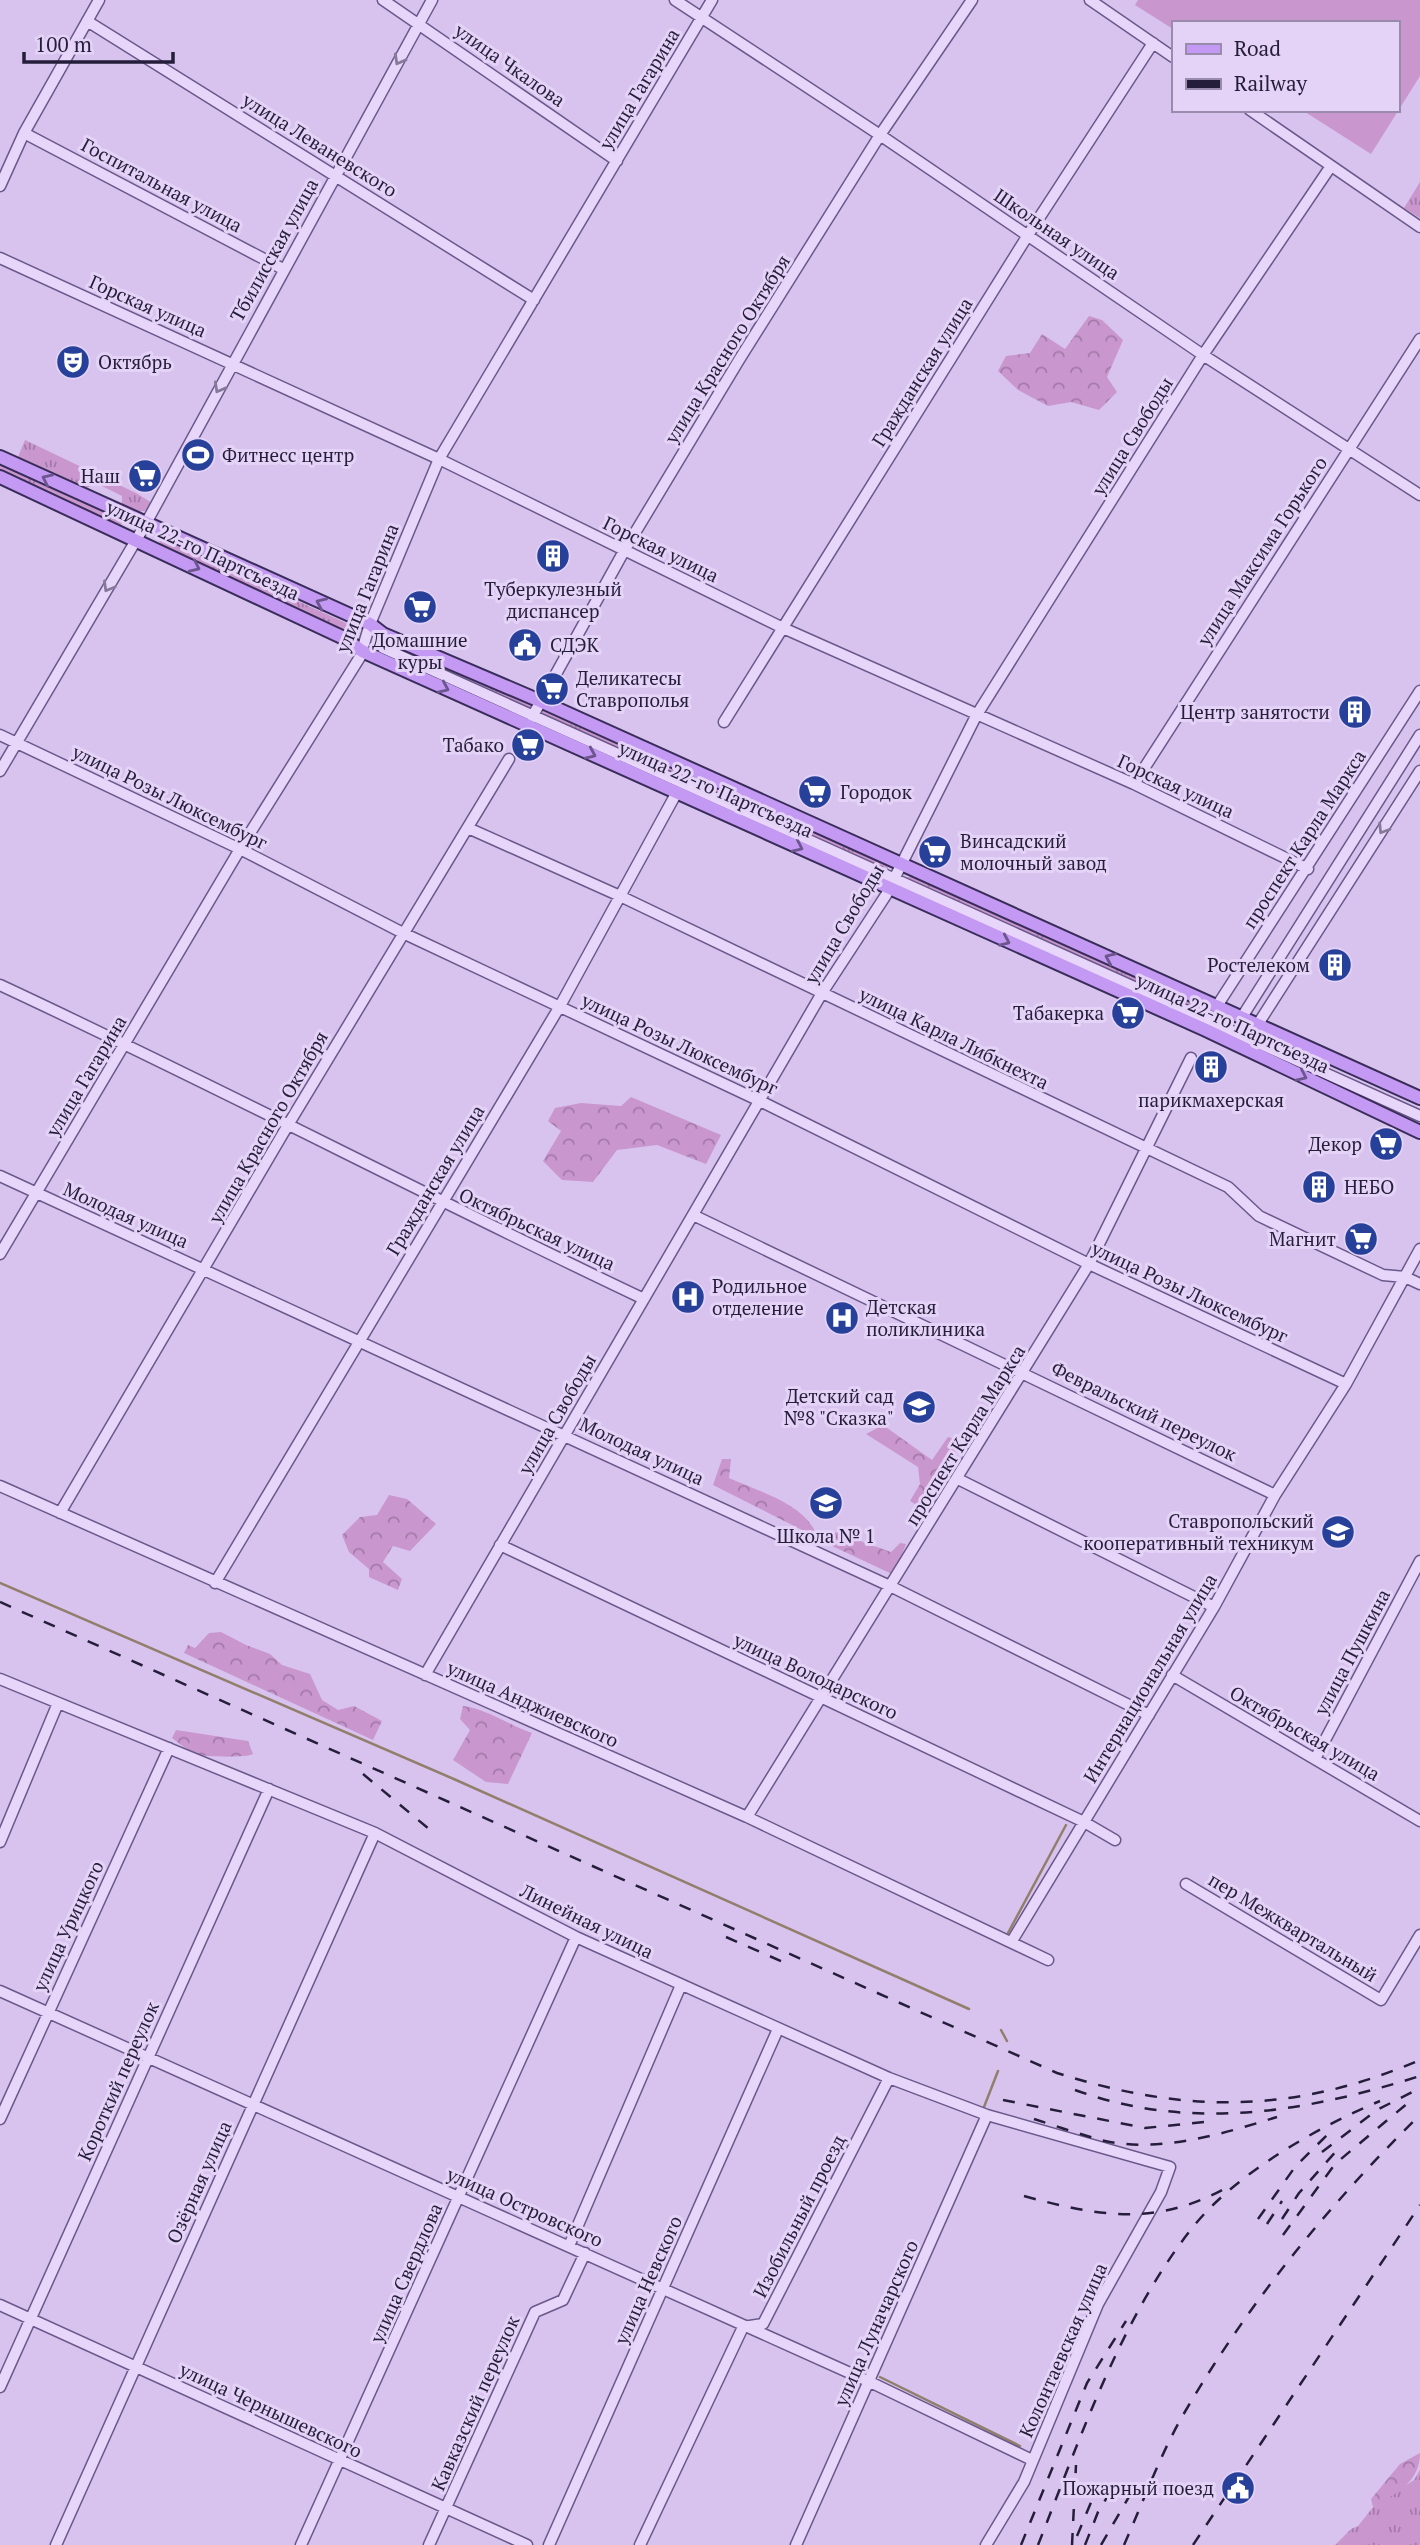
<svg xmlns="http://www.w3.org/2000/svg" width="1420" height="2545" font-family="'PT Serif',serif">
  <defs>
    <pattern id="grass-tufts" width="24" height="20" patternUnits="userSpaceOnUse" patternTransform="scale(1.75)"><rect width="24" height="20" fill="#c996ce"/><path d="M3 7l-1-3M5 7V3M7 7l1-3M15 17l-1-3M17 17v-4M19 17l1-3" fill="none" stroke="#a37aa8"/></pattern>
    <pattern id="forest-crowns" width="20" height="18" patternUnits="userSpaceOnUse" patternTransform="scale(1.75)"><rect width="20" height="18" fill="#c996ce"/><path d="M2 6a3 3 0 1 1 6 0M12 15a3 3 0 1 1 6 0" fill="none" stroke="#a37aa8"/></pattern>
  </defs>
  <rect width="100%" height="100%" fill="#d8c3ef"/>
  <path fill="url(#grass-tufts)" d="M1420 182V218L1404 208Z
    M25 440 136 493 152 503 145 511 131 512 122 508V496L96 483 85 489 18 457Z
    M0 463 113 516 123 522 120 526 0 470Z
    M162 539 348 624 349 628 342 629 162 546 159 542Z
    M384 640 535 706 533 712 385 645Z
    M541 710 887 865 889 872 540 715Z
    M915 876 1198 1003 1195 1009 903 878Z
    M1420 2470V2545H1335L1351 2529 1358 2526 1373 2507 1414 2480Z"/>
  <path fill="url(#forest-crowns)" d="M1089 316 1102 320 1123 340 1107 377 1117 392 1099 410 1071 402 1048 406 1018 390 998 371 1006 356 1030 353 1042 334 1065 349Z
    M631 1097 721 1135 706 1164 657 1145 617 1150 593 1182 562 1180 543 1161 561 1131 548 1121 555 1108 581 1103 621 1106Z
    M883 1425 932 1460 948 1437 961 1441 925 1510 910 1501 920 1484 918 1467 866 1434Z
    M722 1459H731L729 1478C757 1491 800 1502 815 1531H804L713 1485Z
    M389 1495 407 1499 436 1524 410 1551 393 1546 383 1562 402 1579 398 1590 369 1577V1569L349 1552 342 1535 360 1517 377 1515Z
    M835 1532 891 1552 900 1543 906 1544 894 1575 830 1545Z
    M221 1632 246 1645 270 1654 282 1665 310 1674 322 1700 338 1710 354 1706 382 1721 373 1740 184 1653 188 1645 195 1648 209 1633Z
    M463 1706C487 1709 509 1725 532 1733L508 1784 486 1782 453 1760 470 1730 460 1719Z
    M176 1730 248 1741 253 1754C245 1758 204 1757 196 1754 188 1751 179 1743 172 1738Z
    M1420 2453C1420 2482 1397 2493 1373 2507L1371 2499 1400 2464Z"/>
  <path fill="#c996ce" d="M1138 0H1420V76L1371 154 1302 110H1397V23H1173V29L1135 5Z"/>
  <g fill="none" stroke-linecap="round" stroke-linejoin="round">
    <path stroke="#917f6b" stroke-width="2.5" d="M0 1583 456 1780 969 2009
      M1008 1933 1066 1825
      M1001 2030 1007 2041
      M984 2107 998 2071
      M880 2377 1020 2446"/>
    <g stroke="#69598a" stroke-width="13">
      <path id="minor" d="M383 0 617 161
        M675 0 880 135 1203 355 1420 495
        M1090 0 1173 57
        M87 21 534 300
        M1250 110 1420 227
        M24 133 283 269
        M0 186 24 133 99 0
        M0 258 439 459 783 628 1134 784 1308 869
        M383 648 1420 1116
        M531 719 624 551 739 360 880 135 972 0
        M724 722 1028 235 1153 43
        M0 735 240 849 403 933 760 1101 1089 1264 1346 1384
        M0 771 145 525 432 0
        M1134 784 1420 339
        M468 828 620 896 1228 1187 1259 1216 1383 1275 1405 1277 1420 1284
        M0 985C217 1086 428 1197 644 1299
        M1217 1006 1420 691
        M1242 1017 1420 735
        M1258 1024 1420 771
        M0 1176 892 1587 1149 1715
        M693 1215 1275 1495
        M0 1254 240 849 360 657 370 624 439 459 712 0
        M958 1479 1214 1607
        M0 1486 747 1817 1048 1960
        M60 1513 288 1125 509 759
        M500 1545 1084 1822 1115 1840
        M215 1583 560 1006 677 792
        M425 1675 822 993 886 895 976 716 1203 355 1331 166
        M1172 1675 1420 1821
        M0 1679 375 1833 576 1937 889 2078 987 2115 1170 2167 1161 2192 1098 2304 1024 2482 986 2545
        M1315 1759 1420 1561
        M747 1817 1089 1264 1191 1058
        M0 1842 58 1703
        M1186 1884 1381 2000 1420 1935
        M1012 1941 1214 1607 1275 1495 1346 1384 1420 1249
        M0 1991 870 2382 1032 2460
        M0 2119 169 1748
        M569 2246 681 1985
        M0 2305 527 2545
        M0 2387 269 1789
        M56 2545 375 1833
        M301 2545 576 1937
        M429 2545 535 2312 563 2300 585 2253
        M549 2545 778 2029
        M640 2545 743 2327 763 2324 889 2078
        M796 2545 987 2115"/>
    </g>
    <g stroke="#382d58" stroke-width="16">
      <path id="major" d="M0 457 370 624 383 634 540 701 1420 1098
        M0 477 344 638 362 651 1206 1030 1420 1132"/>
    </g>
    <use href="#minor" stroke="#e8d6fa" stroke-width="10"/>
    <use href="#major" stroke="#c499f4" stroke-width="12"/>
    <path stroke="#251e3a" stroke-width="2.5" stroke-dasharray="12 12" stroke-linecap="butt" d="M0 1602 1057 2073C1186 2114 1294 2114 1420 2060
      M363 1774 435 1834
      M726 1937 790 1965
      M1075 2090C1191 2132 1306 2112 1420 2076
      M1003 2100 1145 2128 1215 2121
      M1034 2119C1056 2126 1079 2134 1101 2140 1158 2154 1222 2134 1277 2117
      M1322 2152 1377 2110 1418 2089
      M1024 2196C1097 2216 1155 2227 1226 2188
      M1258 2219 1295 2167 1327 2135
      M1282 2219 1299 2193 1339 2148
      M1267 2224 1282 2201
      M1283 2235 1335 2164 1409 2102
      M1077 2536 1092 2500 1103 2483
      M1021 2545 1087 2383 1126 2321
      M1038 2545C1080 2439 1121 2317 1193 2227 1236 2173 1318 2127 1380 2101
      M1072 2545 1076 2465
      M1085 2545 1098 2512 1112 2489
      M1101 2545 1137 2483
      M1124 2545C1144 2500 1161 2452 1186 2410 1250 2301 1330 2203 1420 2115
      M1193 2545 1420 2205"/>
  </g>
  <defs><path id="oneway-chevron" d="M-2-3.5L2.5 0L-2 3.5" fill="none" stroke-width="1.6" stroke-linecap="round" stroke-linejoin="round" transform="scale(1.75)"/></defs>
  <g stroke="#867a9a">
    <use href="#oneway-chevron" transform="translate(399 60) rotate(119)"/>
    <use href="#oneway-chevron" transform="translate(219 388) rotate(119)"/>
    <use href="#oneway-chevron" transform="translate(108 587) rotate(120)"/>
    <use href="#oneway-chevron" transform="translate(1383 829) rotate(122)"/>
  </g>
  <g stroke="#6d558e">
    <use href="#oneway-chevron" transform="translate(47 479) rotate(-155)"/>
    <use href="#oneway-chevron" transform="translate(195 567) rotate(25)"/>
    <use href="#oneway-chevron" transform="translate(321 603) rotate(-156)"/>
    <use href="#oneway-chevron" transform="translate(444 688) rotate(24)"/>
    <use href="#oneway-chevron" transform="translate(591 754) rotate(24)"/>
    <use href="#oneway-chevron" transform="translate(798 847) rotate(25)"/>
    <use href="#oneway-chevron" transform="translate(1005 941) rotate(24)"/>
    <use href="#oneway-chevron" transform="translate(1110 958) rotate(-156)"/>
    <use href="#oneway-chevron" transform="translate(1302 1076) rotate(25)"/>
  </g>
  <defs>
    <g id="theatre-disc" transform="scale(1.75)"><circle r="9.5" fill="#27419b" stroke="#e4d3f7"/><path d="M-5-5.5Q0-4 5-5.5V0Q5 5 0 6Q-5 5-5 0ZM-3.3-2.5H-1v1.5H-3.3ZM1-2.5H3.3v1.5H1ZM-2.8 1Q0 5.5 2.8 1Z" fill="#fff"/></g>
    <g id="stadium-disc" transform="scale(1.75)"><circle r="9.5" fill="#27419b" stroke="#e4d3f7"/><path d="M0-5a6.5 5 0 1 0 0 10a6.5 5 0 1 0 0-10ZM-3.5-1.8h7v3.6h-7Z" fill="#fff"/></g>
    <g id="supermarket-disc" transform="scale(1.75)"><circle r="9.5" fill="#27419b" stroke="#e4d3f7"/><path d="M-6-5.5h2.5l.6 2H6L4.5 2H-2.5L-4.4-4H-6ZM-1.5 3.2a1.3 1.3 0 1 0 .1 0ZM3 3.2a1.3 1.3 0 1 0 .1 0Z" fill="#fff"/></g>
    <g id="building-disc" transform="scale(1.75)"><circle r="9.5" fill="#27419b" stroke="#e4d3f7"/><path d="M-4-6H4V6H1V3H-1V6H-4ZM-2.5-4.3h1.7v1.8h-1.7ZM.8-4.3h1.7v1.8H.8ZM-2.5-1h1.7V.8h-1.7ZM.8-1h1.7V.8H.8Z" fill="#fff"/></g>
    <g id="civic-disc" transform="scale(1.75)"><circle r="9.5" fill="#27419b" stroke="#e4d3f7"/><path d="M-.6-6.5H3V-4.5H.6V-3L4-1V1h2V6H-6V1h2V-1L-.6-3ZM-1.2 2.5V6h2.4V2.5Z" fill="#fff"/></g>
    <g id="hospital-disc" transform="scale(1.75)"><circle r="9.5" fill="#27419b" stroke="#e4d3f7"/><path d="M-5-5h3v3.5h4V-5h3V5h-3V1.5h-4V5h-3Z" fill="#fff"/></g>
    <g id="school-disc" transform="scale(1.75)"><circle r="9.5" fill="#27419b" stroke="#e4d3f7"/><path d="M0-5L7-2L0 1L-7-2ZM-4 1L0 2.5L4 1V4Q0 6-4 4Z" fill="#fff"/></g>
    <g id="university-disc" transform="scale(1.75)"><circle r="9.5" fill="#27419b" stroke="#e4d3f7"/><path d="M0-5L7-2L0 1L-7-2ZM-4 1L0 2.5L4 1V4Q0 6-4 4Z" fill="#fff"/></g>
  </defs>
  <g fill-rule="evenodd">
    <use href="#theatre-disc" x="73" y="362"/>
    <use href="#stadium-disc" x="198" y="455"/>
    <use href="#supermarket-disc" x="145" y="476"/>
    <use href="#building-disc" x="553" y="556"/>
    <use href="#supermarket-disc" x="420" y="607"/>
    <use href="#civic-disc" x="525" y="645"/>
    <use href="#supermarket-disc" x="552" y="689"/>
    <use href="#building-disc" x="1355" y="712"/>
    <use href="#supermarket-disc" x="528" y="745"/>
    <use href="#supermarket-disc" x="815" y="792"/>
    <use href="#supermarket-disc" x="935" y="852"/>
    <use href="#building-disc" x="1335" y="965"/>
    <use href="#supermarket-disc" x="1128" y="1013"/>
    <use href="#building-disc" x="1211" y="1067"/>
    <use href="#supermarket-disc" x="1386" y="1144"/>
    <use href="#building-disc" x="1319" y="1187"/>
    <use href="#supermarket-disc" x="1361" y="1239"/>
    <use href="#hospital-disc" x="688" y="1297"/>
    <use href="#hospital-disc" x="842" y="1318"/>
    <use href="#school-disc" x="919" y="1407"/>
    <use href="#school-disc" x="826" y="1503"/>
    <use href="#university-disc" x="1338" y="1532"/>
    <use href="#civic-disc" x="1238" y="2488"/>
  </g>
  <g text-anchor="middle" stroke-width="6" stroke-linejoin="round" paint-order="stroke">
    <g font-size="19" fill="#251e3a" stroke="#e4d3f7">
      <text transform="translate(510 65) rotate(35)" y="7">улица Чкалова</text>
      <text transform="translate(639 89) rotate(-59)" y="7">улица Гагарина</text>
      <text transform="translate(320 145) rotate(32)" y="7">улица Леваневского</text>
      <text transform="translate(162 185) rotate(28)" y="7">Госпитальная улица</text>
      <text transform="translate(1057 234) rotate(34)" y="7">Школьная улица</text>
      <text transform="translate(274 250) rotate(-61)" y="7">Тбилисская улица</text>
      <text transform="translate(148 306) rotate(24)" y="7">Горская улица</text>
      <text transform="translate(727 349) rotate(-58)" y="7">улица Красного Октября</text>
      <text transform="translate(922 372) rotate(-58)" y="7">Гражданская улица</text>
      <text transform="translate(1132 436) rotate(-58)" y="7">улица Свободы</text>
      <text transform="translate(661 549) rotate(26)" y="7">Горская улица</text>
      <text transform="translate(203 550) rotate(25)" y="7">улица 22-го Партсъезда</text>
      <text transform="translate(1262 551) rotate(-57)" y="7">улица Максима Горького</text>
      <text transform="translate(367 588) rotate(-68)" y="7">улица Гагарина</text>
      <text transform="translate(1176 786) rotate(25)" y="7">Горская улица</text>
      <text transform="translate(716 789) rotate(24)" y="7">улица 22-го Партсъезда</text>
      <text transform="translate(170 797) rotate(26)" y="7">улица Розы Люксембург</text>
      <text transform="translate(1304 839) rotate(-57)" y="7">проспект Карла Маркса</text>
      <text transform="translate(844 924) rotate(-59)" y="7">улица Свободы</text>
      <text transform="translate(1233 1023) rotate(25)" y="7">улица 22-го Партсъезда</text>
      <text transform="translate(954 1038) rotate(26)" y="7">улица Карла Либкнехта</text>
      <text transform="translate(680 1044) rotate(25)" y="7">улица Розы Люксембург</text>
      <text transform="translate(86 1076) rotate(-59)" y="7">улица Гагарина</text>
      <text transform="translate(268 1127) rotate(-60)" y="7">улица Красного Октября</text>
      <text transform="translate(435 1180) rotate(-59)" y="7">Гражданская улица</text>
      <text transform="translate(126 1215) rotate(24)" y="7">Молодая улица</text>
      <text transform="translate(537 1229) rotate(25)" y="7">Октябрьская улица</text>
      <text transform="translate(1190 1292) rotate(25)" y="7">улица Розы Люксембург</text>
      <text transform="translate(1144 1411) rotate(26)" y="7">Февральский переулок</text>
      <text transform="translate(557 1414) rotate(-60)" y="7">улица Свободы</text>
      <text transform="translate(965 1435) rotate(-58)" y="7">проспект Карла Маркса</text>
      <text transform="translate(642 1451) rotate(25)" y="7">Молодая улица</text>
      <text transform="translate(1352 1652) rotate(-62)" y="7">улица Пушкина</text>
      <text transform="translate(816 1676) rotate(25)" y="7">улица Володарского</text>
      <text transform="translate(1150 1678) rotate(-59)" y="7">Интернациональная улица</text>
      <text transform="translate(533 1704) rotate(24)" y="7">улица Анджиевского</text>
      <text transform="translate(1305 1733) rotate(30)" y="7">Октябрьская улица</text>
      <text transform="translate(587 1921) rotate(26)" y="7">Линейная улица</text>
      <text transform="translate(68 1926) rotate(-65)" y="7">улица Урицкого</text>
      <text transform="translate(1293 1927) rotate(31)" y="7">пер Межквартальный</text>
      <text transform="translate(118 2081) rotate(-66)" y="7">Короткий переулок</text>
      <text transform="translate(199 2182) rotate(-66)" y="7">Озёрная улица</text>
      <text transform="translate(525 2207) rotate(24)" y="7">улица Островского</text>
      <text transform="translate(799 2216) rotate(-63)" y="7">Изобильный проезд</text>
      <text transform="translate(406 2273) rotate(-66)" y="7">улица Свердлова</text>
      <text transform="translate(648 2280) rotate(-66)" y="7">улица Невского</text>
      <text transform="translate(876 2323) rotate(-66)" y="7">улица Луначарского</text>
      <text transform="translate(1063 2350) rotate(-66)" y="7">Колонтаевская улица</text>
      <text transform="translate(475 2403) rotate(-66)" y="7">Кавказский переулок</text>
      <text transform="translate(271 2410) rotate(25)" y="7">улица Чернышевского</text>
    </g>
    <g font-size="19" fill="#251e3a" stroke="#e4d3f7" text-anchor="end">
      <text x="98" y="369" text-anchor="start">Октябрь</text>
      <text x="222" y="462" text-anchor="start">Фитнесс центр</text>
      <text x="120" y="483">Наш</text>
      <text x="553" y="596" text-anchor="middle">Туберкулезный<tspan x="553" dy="22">диспансер</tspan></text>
      <text x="420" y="647" text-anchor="middle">Домашние<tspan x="420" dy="22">куры</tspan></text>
      <text x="550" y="652" text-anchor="start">СДЭК</text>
      <text x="576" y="685" text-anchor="start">Деликатесы<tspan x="576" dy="22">Ставрополья</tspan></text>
      <text x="1330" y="719">Центр занятости</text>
      <text x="504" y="752">Табако</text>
      <text x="840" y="799" text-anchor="start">Городок</text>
      <text x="960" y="848" text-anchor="start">Винсадский<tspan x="960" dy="22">молочный завод</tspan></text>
      <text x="1310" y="972">Ростелеком</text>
      <text x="1104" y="1020">Табакерка</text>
      <text x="1211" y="1107" text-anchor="middle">парикмахерская</text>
      <text x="1362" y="1151">Декор</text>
      <text x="1344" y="1194" text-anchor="start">НЕБО</text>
      <text x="1336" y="1246">Магнит</text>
      <text x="712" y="1293" text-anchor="start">Родильное<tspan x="712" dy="22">отделение</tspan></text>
      <text x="866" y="1314" text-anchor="start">Детская<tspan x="866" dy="22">поликлиника</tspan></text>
      <text x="894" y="1403">Детский сад<tspan x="894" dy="22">№8 "Сказка"</tspan></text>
      <text x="1314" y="1528">Ставропольский<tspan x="1314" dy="22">кооперативный техникум</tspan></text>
      <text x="826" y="1543" text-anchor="middle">Школа № 1</text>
      <text x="1214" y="2495">Пожарный поезд</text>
    </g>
  </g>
  <rect x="1172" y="21" width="228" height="91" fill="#e4d3f7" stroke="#988bab" stroke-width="2"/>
  <rect x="1186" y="44" width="35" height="10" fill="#c499f4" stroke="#988bab" stroke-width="2"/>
  <text x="1234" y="56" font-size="21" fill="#251e3a">Road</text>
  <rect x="1186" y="79" width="35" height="10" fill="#251e3a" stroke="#988bab" stroke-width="2"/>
  <text x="1234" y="91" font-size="21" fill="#251e3a">Railway</text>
  <path d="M24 52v10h149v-10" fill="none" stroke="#251e3a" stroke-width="3.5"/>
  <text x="35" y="52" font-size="21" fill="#251e3a" stroke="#e4d3f7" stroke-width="5" paint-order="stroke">100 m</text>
</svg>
